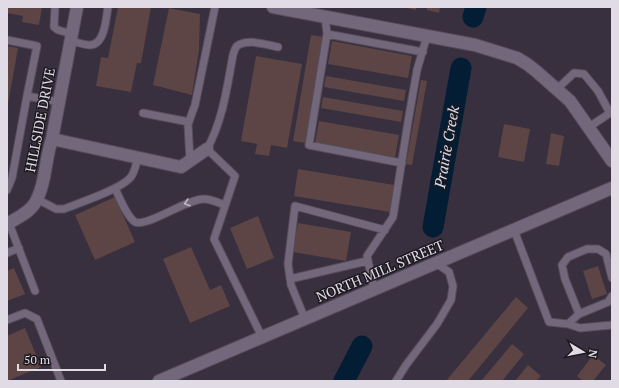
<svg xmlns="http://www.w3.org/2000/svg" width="619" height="388" font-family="'PT Serif',serif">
  <rect width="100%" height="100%" fill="#382f3f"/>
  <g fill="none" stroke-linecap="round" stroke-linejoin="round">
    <path stroke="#031d34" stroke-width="21" d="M473 17 476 7
      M433 227 461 68
      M344 381 362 346"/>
  </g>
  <path fill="#5c4544" d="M7 7H42L39 25 22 22 23 16 7 13Z
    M118 7H151L141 63H137L131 92 96 86 101 57 108 58Z
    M403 7H416V10Z
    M427 7H440L439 13 427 10Z
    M169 8 200 14 199 50 192 95 153 85Z
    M311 35 324 37 305 143 293 141Z
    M332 41 412 56 408 78 328 64Z
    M7 46 18 48 8 104 7 103Z
    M256 56 302 64 287 148 271 145 269 156 255 154 257 144 241 141Z
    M326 76 406 90 404 101 324 87Z
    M421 80 427 81 412 165 406 164Z
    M323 97 403 111 401 122 321 108Z
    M319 121 399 135 395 157 315 143Z
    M504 124 530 129 524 162 498 157Z
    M551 133 564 136 559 166 546 164Z
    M298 169 394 185 390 212 294 196Z
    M115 197 135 242 95 260 75 215Z
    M258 216 274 258 247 269 230 228Z
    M298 223 351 232 346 261 293 252Z
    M191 247 210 290 221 285 230 306 190 323 163 259Z
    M598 266 607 294 592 299 583 271Z
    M14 268 25 294 7 301V271Z
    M516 297 528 308 468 381H446Z
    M25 328 41 367 7 381V336Z
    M512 344 524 354 502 381H481Z
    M593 355 606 365 593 381H583L577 376Z
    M528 365 541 376 536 381H515Z"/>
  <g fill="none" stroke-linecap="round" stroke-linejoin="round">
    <g stroke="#564d5c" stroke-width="9">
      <path id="lane" d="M55 7 54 27 58 30 72 34
        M325 16 327 34 309 145 402 163
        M327 34 423 52
        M7 40 37 46 27 96
        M71 41C77 42 84 45 90 45 105 45 106 18 108 7
        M557 89 574 73 584 74 598 91 610 113
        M143 113 189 122
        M589 127 610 113H612
        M190 161 188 124 195 105 215 7
        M115 188C119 197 127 217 135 222 146 228 186 199 204 199 211 199 219 203 225 205
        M7 190 12 178 27 96 59 102
        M37 199 56 209H64C81 202 119 190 130 178 135 173 136 164 138 157
        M9 223 35 291
        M514 230 549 322 568 324 579 314 608 302 612 296
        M7 253 19 248
        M290 279 367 261
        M374 289 367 256 393 217 408 122 417 70 427 36
        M579 314 565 279 562 265 568 257 587 249H598L606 254 612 278
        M305 319 291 285 288 264 295 206 385 230
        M7 320 25 313 37 319 61 381
        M568 324 580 328 612 325
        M262 337 214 239 235 176 207 149C223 120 227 87 233 55 234 52 235 48 237 46 247 38 267 45 278 47
        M396 381 406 365 437 324 451 300 453 286 449 272 436 263"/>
    </g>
    <g stroke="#564d5c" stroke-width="14">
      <path id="street" d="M52 139 181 167 207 149
        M7 224C17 218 29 213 35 203 46 184 45 159 52 139L77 7"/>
    </g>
    <g stroke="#564d5c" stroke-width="14">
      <path id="secondary" d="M273 7 475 45 517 58 527 64 536 71 570 101 612 161
        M159 381 612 188"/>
    </g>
    <use href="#lane" stroke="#73687b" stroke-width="7"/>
    <use href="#street" stroke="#73687b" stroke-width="12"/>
    <use href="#secondary" stroke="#73687b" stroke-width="12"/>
  </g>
  <defs><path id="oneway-chevron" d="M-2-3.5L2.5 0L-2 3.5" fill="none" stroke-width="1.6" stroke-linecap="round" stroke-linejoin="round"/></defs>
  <use stroke="#c0b8c6" href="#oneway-chevron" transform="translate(187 203) rotate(163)"/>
  <g text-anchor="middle" stroke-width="3" stroke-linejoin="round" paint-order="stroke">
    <g font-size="14" fill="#e1dbe6" stroke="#1d1920">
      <text transform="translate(40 120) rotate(-79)" y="5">HILLSIDE DRIVE</text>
      <text transform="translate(380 271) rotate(-23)" y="5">NORTH MILL STREET</text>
    </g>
    <g font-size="15" font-style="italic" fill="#d5e3f1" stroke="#1d1920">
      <text transform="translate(447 147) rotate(-80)" y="5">Prairie Creek</text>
    </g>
  </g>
  <rect width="619" height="388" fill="none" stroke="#e1dbe6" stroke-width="16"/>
  <g transform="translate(583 352) rotate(100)" stroke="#1d1920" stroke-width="3" paint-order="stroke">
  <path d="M0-3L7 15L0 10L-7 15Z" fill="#e1dbe6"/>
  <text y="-6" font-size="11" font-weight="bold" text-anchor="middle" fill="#e1dbe6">N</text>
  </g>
  <path d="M18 364v6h87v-6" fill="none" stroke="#e1dbe6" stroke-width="2"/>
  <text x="24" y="364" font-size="12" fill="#e1dbe6" stroke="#1d1920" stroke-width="3" paint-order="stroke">50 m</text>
</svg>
